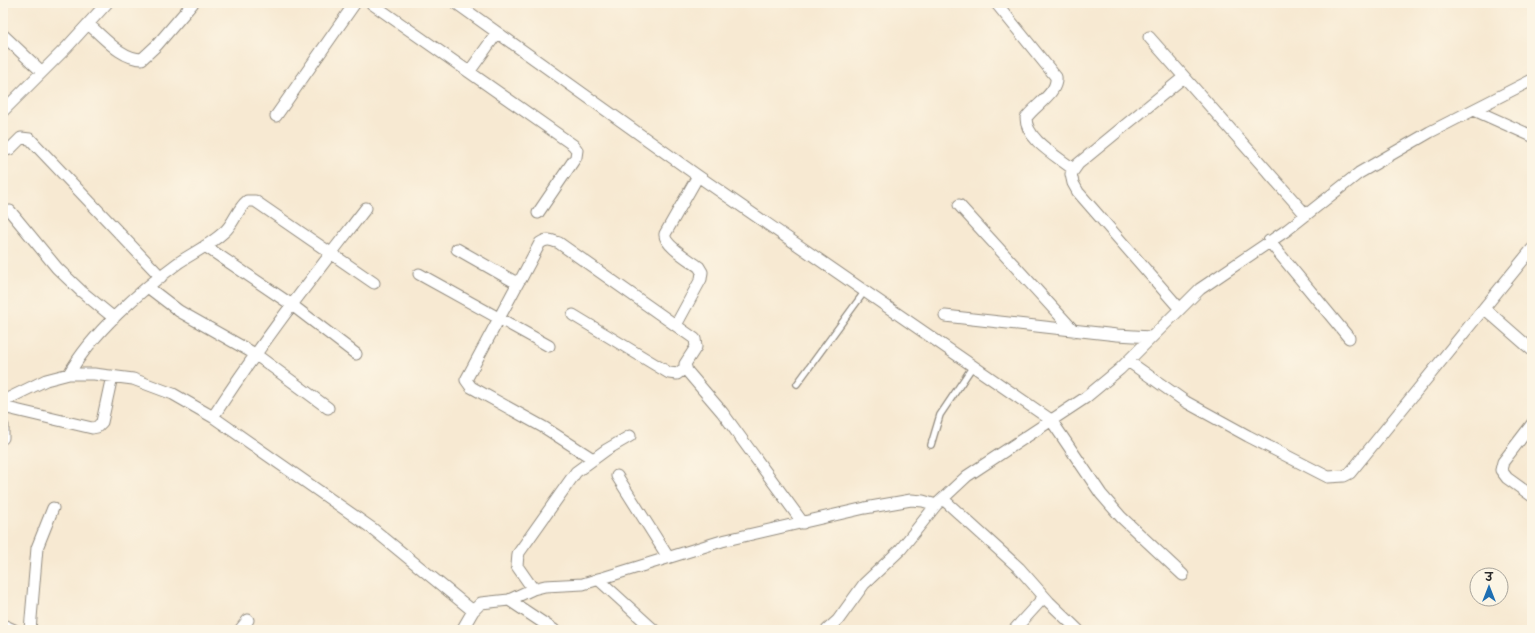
<svg xmlns="http://www.w3.org/2000/svg" width="1535" height="633" font-family="Pangolin,'Playpen Sans Deva',sans-serif">
  <rect width="100%" height="100%" fill="#fcf5e5"/>
  <filter id="ink" filterUnits="userSpaceOnUse"><feTurbulence type="fractalNoise" baseFrequency=".025" numOctaves="2"/><feDisplacementMap in="SourceGraphic" scale="8" xChannelSelector="R" yChannelSelector="G"/><feConvolveMatrix kernelMatrix="1 2 1 2 8 2 1 2 1" color-interpolation-filters="sRGB"/></filter>
  <filter id="wash" filterUnits="userSpaceOnUse"><feTurbulence type="fractalNoise" baseFrequency=".012" numOctaves="4" result="noise"/><feDisplacementMap in="SourceGraphic" scale="16" xChannelSelector="R" yChannelSelector="G"/><feGaussianBlur stdDeviation="0.9" result="paint"/><feColorMatrix in="noise" values="0 0 0 0 0 0 0 0 0 0 0 0 0 0 0 0 0 1.4 0 .05"/><feComposite in="paint" operator="in"/></filter>
  <g filter="url(#wash)">
    <rect width="100%" height="100%" fill="#f7e9d2"/>
  </g>
  <g filter="url(#ink)">
    <g fill="none" stroke-linecap="round" stroke-linejoin="round">
      <g stroke="#918a7e" stroke-width="8">
        <path id="lane" d="M797 384 865 291
          M931 445 940 415 973 366"/>
      </g>
      <g stroke="#918a7e" stroke-width="13">
        <path id="street" d="M371 3 573 145 577 150 576 157 538 213
          M456 3 698 176 1051 420 1101 494 1121 517 1183 575
          M996 3 1056 77C1058 93 1035 105 1026 118 1026 140 1057 156 1073 169
          M88 24C104 37 121 59 142 59L157 45 193 3
          M3 35 42 72
          M1149 37 1306 215
          M469 72 497 33
          M1474 110 1532 136
          M3 111 67 47 107 3
          M276 116 355 3
          M3 151 10 149 21 138 30 139 161 277
          M959 205 1074 331
          M10 211 57 268 81 291 114 318
          M1269 241 1349 338
          M205 246 292 305 356 354
          M457 249 515 282 521 279 540 243C547 238 551 240 559 243L695 339 696 347 685 364 687 371 722 412 803 523
          M419 274 549 346
          M519 281 466 380 471 387 545 428 593 459
          M149 288 179 311 255 354 328 408
          M1484 308 1532 350
          M1180 309 1078 192 1073 183 1071 174 1078 164 1184 77
          M573 315 669 373 677 374 685 368
          M945 316 1117 335 1151 337
          M676 325 701 279 702 272 699 267C691 261 663 244 665 234L698 176
          M1128 361 1186 402 1248 436 1328 477 1344 476 1350 473 1532 249
          M69 374C91 334 141 290 178 263 193 253 210 245 224 232 234 224 237 209 247 201H255L374 283
          M3 401 46 380 69 374H94L133 379 173 394 213 417 373 529 473 611
          M3 407 92 428 97 427 102 422 112 376
          M213 417C260 344 313 277 366 208
          M1532 424 1503 462 1501 470 1507 478 1532 496
          M3 426V438
          M617 476 668 557
          M943 499 1019 568 1049 602 1078 630
          M598 579 654 630
          M533 589 517 566 518 554 576 472 606 450 630 436
          M509 600 554 630
          M3 625 14 630
          M30 630 37 548 53 508
          M240 630 248 620
          M462 630 473 611 481 603 509 600 533 589 545 586 583 584 722 541 865 508 911 500 923 501 936 505
          M827 630 838 620 864 584 901 549 936 505 967 476 1085 398 1120 369 1200 289 1287 230 1359 173 1430 132 1532 80
          M1014 630 1044 597"/>
      </g>
      <use href="#lane" stroke="#fff" stroke-width="5.5"/>
      <use href="#street" stroke="#fff" stroke-width="11"/>
    </g>
  </g>
  <rect width="1535" height="633" fill="none" stroke="#fcf5e5" stroke-width="16"/>
  <g transform="translate(1489 587)"><circle r="19" fill="#fcf5e5" stroke="#a8a49b"/>
  <path d="M0-3L7 15L0 10L-7 15Z" fill="#1f6fb2"/>
  <text y="-6" font-size="11" font-weight="bold" text-anchor="middle" fill="#2b2b2b">उ</text>
  </g>
</svg>
